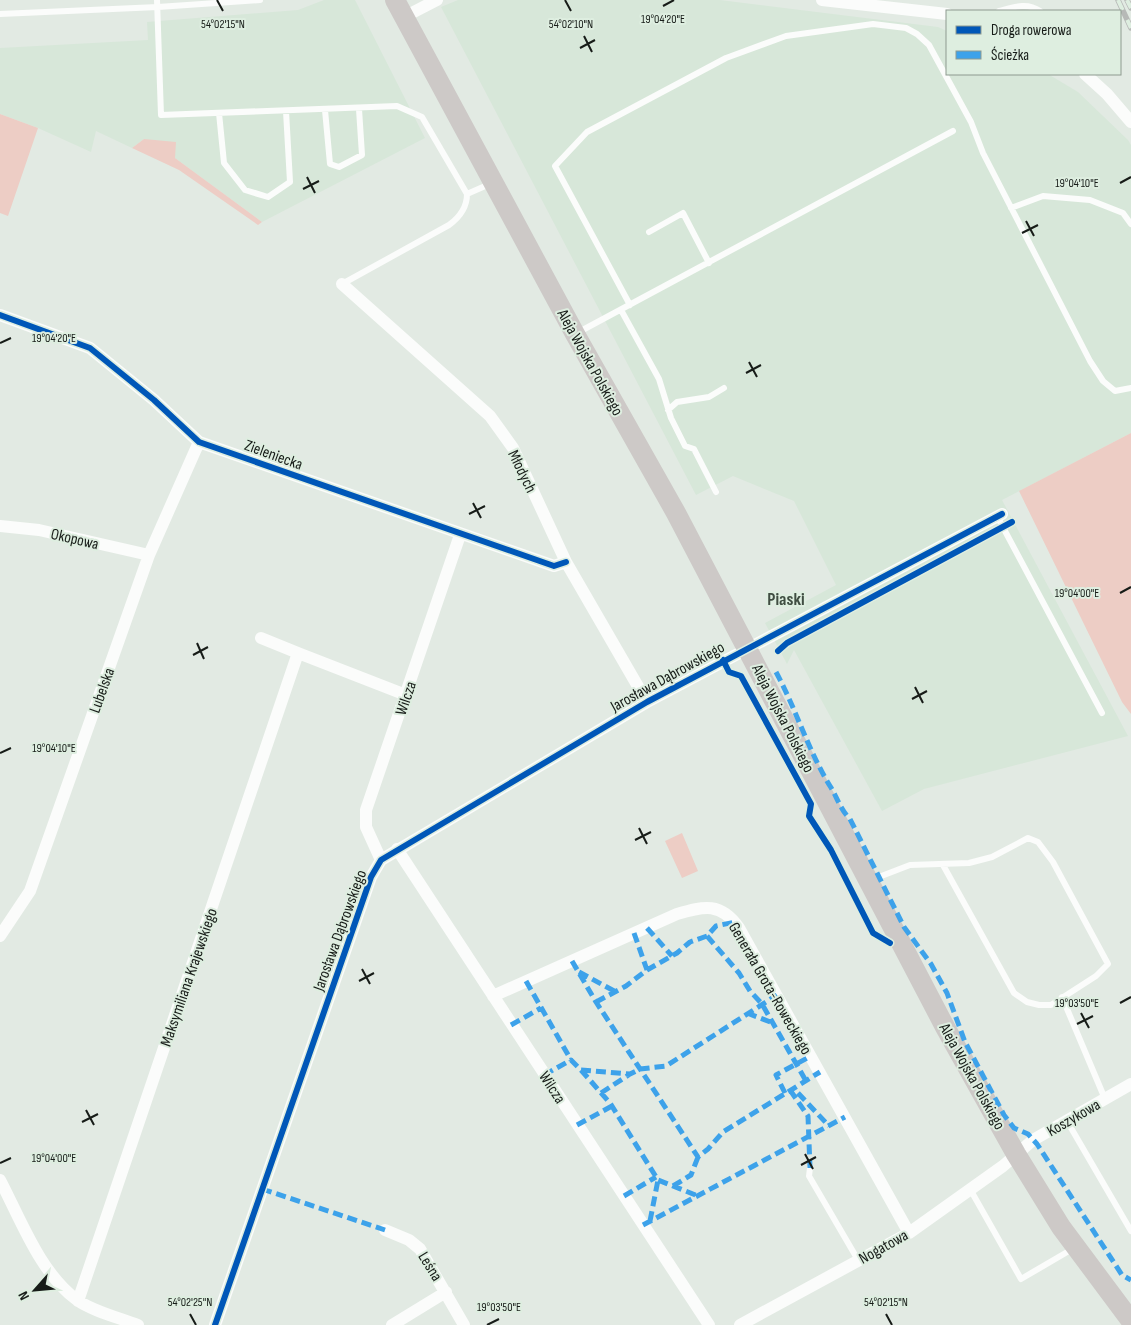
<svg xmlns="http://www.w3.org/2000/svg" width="1131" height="1325" font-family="'Sofia Sans Condensed',sans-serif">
  <rect width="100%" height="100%" fill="#e2eae3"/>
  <path fill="#d7e7d9" d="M324 0H355L425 138 262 222 175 158 144 139 132 148 96 131 91 152 38 128 0 114V48L148 40 147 22 298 10Z
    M458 0H720L938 27 947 31V74H1048L1078 92 1128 140 1131 145V433L1002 500 1128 736 924 789 882 811 794 650 787 664 765 623 836 585 794 501 733 476 696 495 441 7Z"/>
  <path fill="#edcdc5" d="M0 114 38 128 8 216 0 213Z
    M144 139 176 142 175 158 262 222 258 225 179 170 132 148Z
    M1131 433V714L1122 702 1019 491Z
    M682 833 698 871 682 878 665 841Z"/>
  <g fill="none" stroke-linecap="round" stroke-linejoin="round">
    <path stroke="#fbfcfb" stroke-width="6" d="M157 0 161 115 397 106 422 117 467 194 492 183
      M999 11C1014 7 1027 2 1040 11
      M0 14 158 7 260 0
      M325 110 330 164 339 167 362 155 359 109
      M219 113 224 163 245 190 268 197 290 182 286 111
      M1011 208 1043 196 1090 200 1123 213 1131 224
      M649 232 683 213 709 263
      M342 284 449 225C460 217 467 208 467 194
      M630 305 555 166 587 132 726 58 786 36 873 24 906 28 917 34 929 45 971 122 983 153 1090 361 1103 381 1115 391 1131 388
      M621 310 659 379 671 418 685 446 694 449 716 492
      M577 333 953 131
      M668 410 677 402 709 397 724 388
      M997 516 1102 713
      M871 880 910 865 969 863 992 857 1028 838 1038 842 1053 862 1108 964 1096 976 1051 1005H1039L1027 1002 1014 993 943 865
      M1062 997 1105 1099
      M1067 1121 1131 1231
      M810 1168 809 1176 858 1260
      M970 1189 1021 1279 1074 1248"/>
    <path stroke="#fbfcfb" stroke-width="12" d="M822 0 947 14
      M404 17 437 0
      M1085 74 1107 94 1131 122
      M342 284 490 416 513 448 566 562 647 702
      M0 315 90 348 154 400 199 442 554 566 566 562
      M0 526 39 530 149 555
      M261 638 298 653
      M397 849 709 1325
      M381 860 366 827V810L460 535
      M0 936 30 891 149 555 199 442
      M493 996 677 914C704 906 721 902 739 928L909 1233
      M0 1180C21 1220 40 1273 77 1300 92 1311 120 1318 138 1325
      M385 1230 409 1240 420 1249 464 1325
      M78 1301 298 653 406 695
      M215 1325 371 877 381 860 647 702 1002 514
      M392 1325 446 1292
      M740 1325 909 1233 1003 1166 1033 1140 1131 1084"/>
    <path stroke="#cdc9c7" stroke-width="20" d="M395 0 575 334 676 513 945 1027 1016 1154 1061 1227 1131 1321"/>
    <g stroke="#b7b9b7" stroke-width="5.5">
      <path id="rail" d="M1118 0 1131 28
        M1127 0 1131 8"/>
    </g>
    <use href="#rail" stroke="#deeee0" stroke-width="4" stroke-dasharray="11" stroke-linecap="butt"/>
    <path stroke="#3da2ea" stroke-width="5" stroke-dasharray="10 5" stroke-linecap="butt" d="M776 672C796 709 808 750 830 786 837 797 840 809 850 819L904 927 931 964 947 993 965 1042 1004 1115 1014 1128 1028 1134 1037 1144 1122 1275 1131 1280
      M647 928 672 956
      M634 933 647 970
      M707 936 739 973 750 991 762 1004 806 1081
      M572 961 596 1002 698 1157 708 1149 723 1132 820 1072
      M579 972 616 992
      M526 981 571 1060
      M596 1002 626 986 647 970 677 953 690 942 707 936 716 926 735 922
      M747 1013 773 1023
      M511 1025 541 1008
      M581 1070 610 1103 658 1180 698 1196
      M544 1075 571 1060 581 1070 630 1074 640 1069 666 1066 777 995
      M790 1090 808 1116 810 1168
      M601 1093 630 1074
      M785 1093 776 1075 811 1056
      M798 1093 829 1126
      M577 1125 612 1106
      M673 1186 691 1175 698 1157
      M262 1189 385 1230
      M624 1196 656 1177
      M650 1221 658 1180
      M643 1225 845 1117"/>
    <g stroke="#deeee0" stroke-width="9">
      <path id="cycleway" d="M0 315 90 348 154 400 199 442 554 566 566 562
        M778 651 787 643 1012 522
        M723 660 729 672 741 676 811 804 809 816 831 850 873 933 890 943
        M215 1325 371 877 381 860 647 702 1002 514"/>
    </g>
    <use href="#cycleway" stroke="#0057b8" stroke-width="6"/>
  </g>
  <path fill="none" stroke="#171c18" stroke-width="2" d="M217 0 223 11M565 0 571 11M663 6 674 0M584 36 592 52M580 48 595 40M307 177 315 193M1120 183 1131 177M303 189 319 181M1026 221 1034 236M1022 233 1038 225M0 343 11 338M749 362 757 377M746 373 761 365M473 503 481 518M469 514 485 506M1120 593 1131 587M197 643 204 659M193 655 208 647M915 687 923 703M912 699 927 691M0 753 11 748M639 828 647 844M635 840 651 832M362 969 370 984M359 981 374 973M1120 1003 1131 997M1081 1013 1089 1028M1077 1024 1093 1016M86 1110 94 1125M82 1122 98 1114M805 1154 813 1169M0 1163 11 1158M801 1165 816 1157M190 1314 196 1325M886 1314 892 1325M487 1325 499 1319"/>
  <g text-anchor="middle" stroke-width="4" stroke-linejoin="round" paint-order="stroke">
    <g font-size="16" fill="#171c18" stroke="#deeee0">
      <text transform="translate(591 362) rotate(61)" y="6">Aleja Wojska Polskiego</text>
      <text transform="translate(274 454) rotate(20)" y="6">Zieleniecka</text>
      <text transform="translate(523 471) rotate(64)" y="6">Młodych</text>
      <text transform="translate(75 538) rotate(13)" y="6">Okopowa</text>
      <text transform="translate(667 676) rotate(-29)" y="6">Jarosława Dąbrowskiego</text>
      <text transform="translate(101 690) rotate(-70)" y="6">Lubelska</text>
      <text transform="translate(405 698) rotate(-71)" y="6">Wilcza</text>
      <text transform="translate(784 718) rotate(63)" y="6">Aleja Wojska Polskiego</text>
      <text transform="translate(339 930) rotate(-70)" y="6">Jarosława Dąbrowskiego</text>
      <text transform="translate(188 977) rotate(-71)" y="6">Maksymiliana Krajewskiego</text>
      <text transform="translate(771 988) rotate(60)" y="6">Generała Grota-Roweckiego</text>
      <text transform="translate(973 1076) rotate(61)" y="6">Aleja Wojska Polskiego</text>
      <text transform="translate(553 1087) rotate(57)" y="6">Wilcza</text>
      <text transform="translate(1073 1117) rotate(-30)" y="6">Koszykowa</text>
      <text transform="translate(883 1246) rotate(-29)" y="6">Nogatowa</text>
      <text transform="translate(431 1266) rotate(58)" y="6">Leśna</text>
    </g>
    <g font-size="18" font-weight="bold" fill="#404d42" stroke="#deeee0">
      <text x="786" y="605">Piaski</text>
    </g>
  </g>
  <g font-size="12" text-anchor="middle" fill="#171c18" stroke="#deeee0" stroke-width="4" stroke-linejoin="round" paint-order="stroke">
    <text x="663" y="23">19°04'20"E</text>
    <text x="223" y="28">54°02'15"N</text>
    <text x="571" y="28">54°02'10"N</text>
    <text x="1077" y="187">19°04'10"E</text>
    <text x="54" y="342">19°04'20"E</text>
    <text x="1077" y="597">19°04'00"E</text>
    <text x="54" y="752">19°04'10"E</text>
    <text x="1077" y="1007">19°03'50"E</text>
    <text x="54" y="1162">19°04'00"E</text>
    <text x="190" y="1306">54°02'25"N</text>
    <text x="886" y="1306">54°02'15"N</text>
    <text x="499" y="1311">19°03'50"E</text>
  </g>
  <rect x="946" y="10" width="175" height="65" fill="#deeee0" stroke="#8e9a90"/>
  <rect x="956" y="26" width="25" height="8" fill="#0057b8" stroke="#8e9a90"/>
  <text x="991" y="35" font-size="15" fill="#171c18">Droga rowerowa</text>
  <rect x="956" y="51" width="25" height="8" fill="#3da2ea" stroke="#8e9a90"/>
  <text x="991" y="60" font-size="15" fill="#171c18">Ścieżka</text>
  <g transform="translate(35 1290) rotate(243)" stroke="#deeee0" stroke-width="4" paint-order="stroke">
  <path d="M0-4L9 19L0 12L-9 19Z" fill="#171c18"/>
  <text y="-8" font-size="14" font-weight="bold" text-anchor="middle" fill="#171c18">N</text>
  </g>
</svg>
